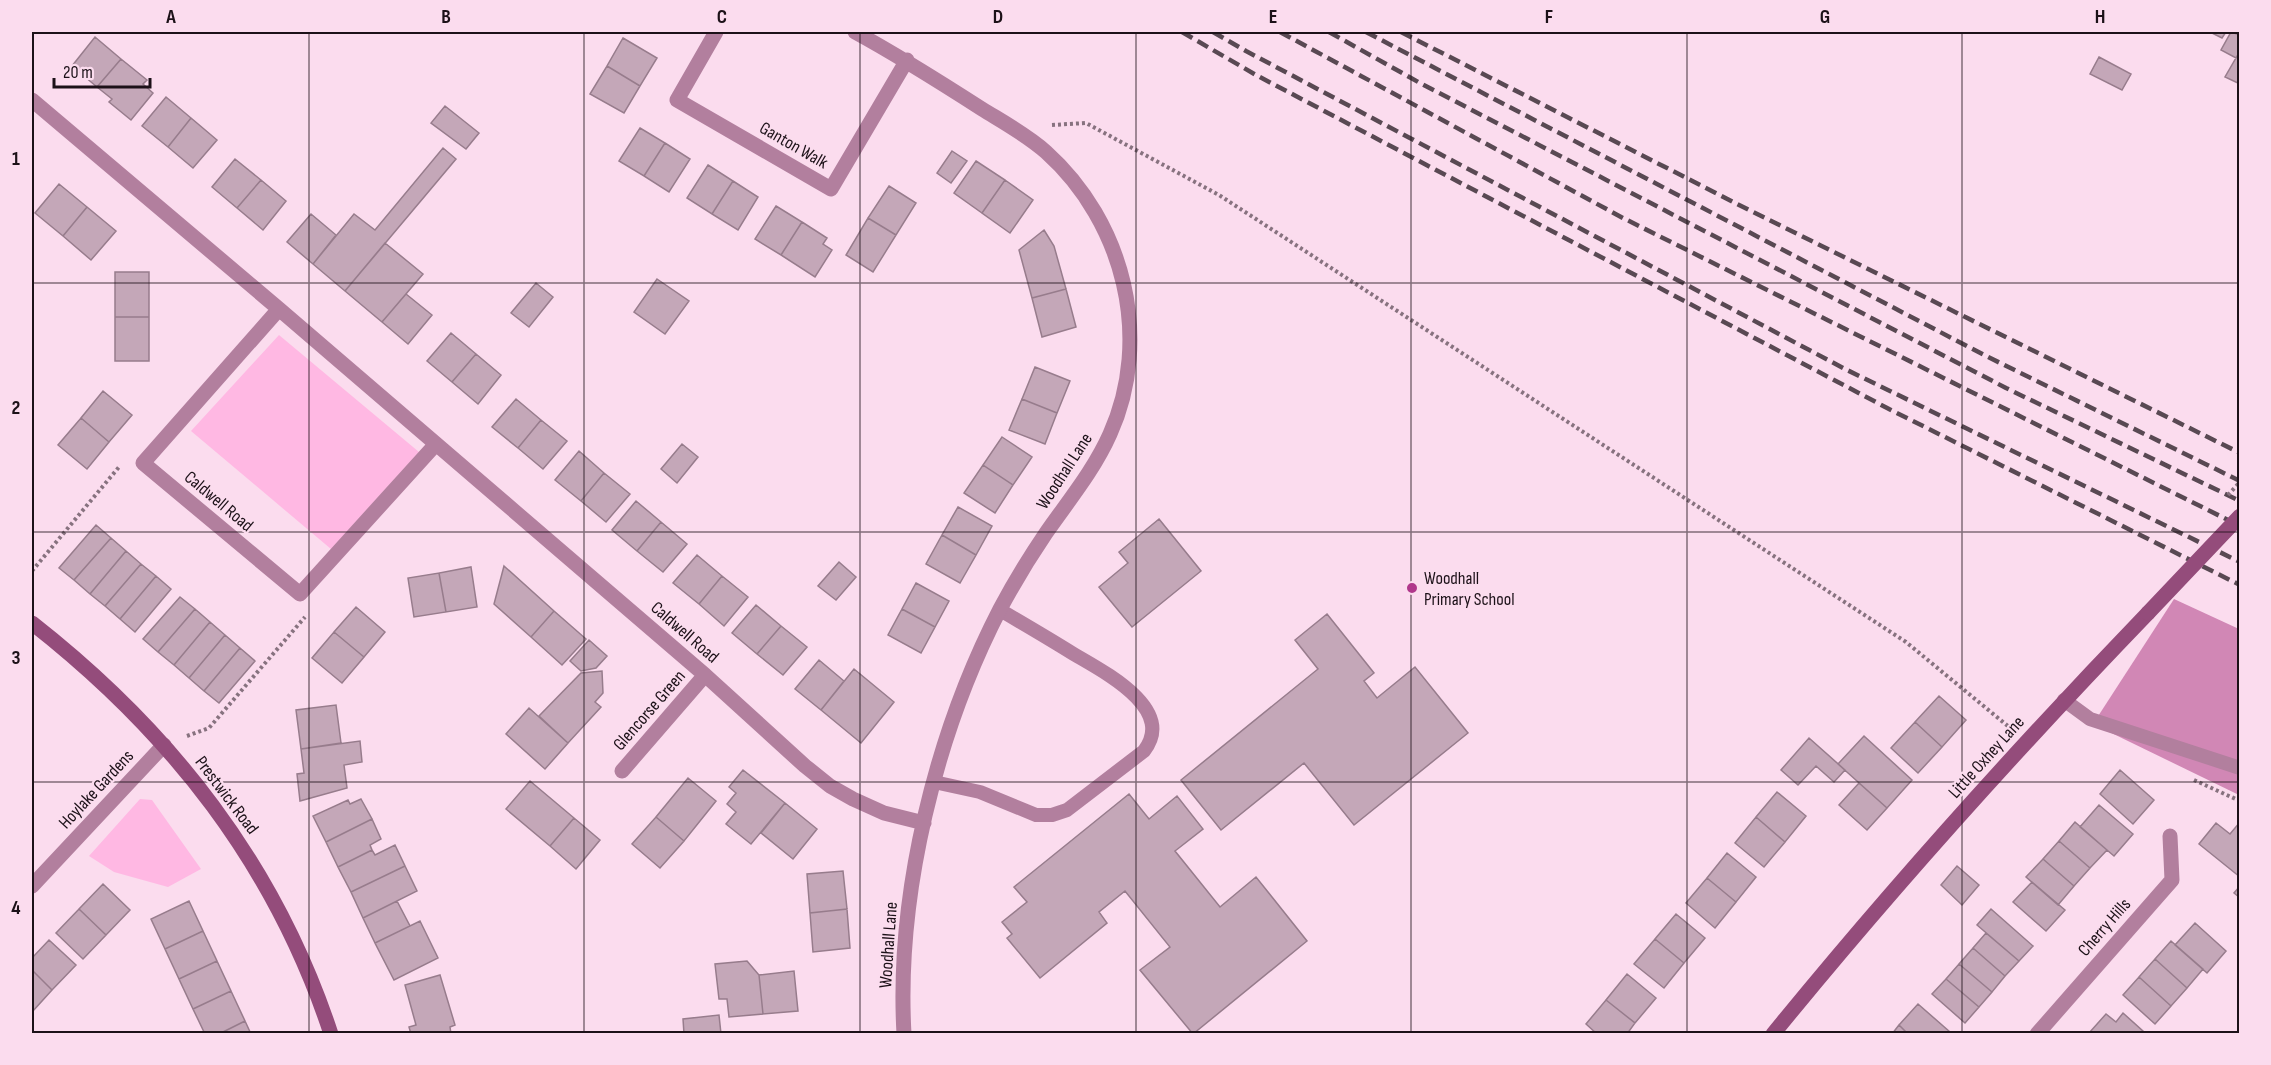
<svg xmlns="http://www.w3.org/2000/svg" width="2271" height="1065" font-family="'Sofia Sans Condensed',sans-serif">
  <rect width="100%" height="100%" fill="#fbdcee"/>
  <path fill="#ffb8e3" d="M279 335 419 452 331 549 191 431Z
    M140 799 152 800 201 869 168 887 114 872 89 856Z"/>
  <path fill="#d187b5" d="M2174 599 2239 629V795L2093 724Z"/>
  <path fill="#c4a7b8" stroke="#977c8c" stroke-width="1.5" d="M2210 32H2226L2222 38Z
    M2231 32 2240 35V51L2236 58 2221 50Z
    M95 37 121 59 97 87 72 66Z
    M623 38 657 58 640 86 607 66Z
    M2240 51V84L2225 77Z
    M2099 57 2131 74 2122 90 2090 74Z
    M121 59 147 80 143 84 153 93 131 120 109 102 112 99 97 87Z
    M607 66 640 86 624 113 590 94Z
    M166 97 191 118 168 147 142 126Z
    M445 106 479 133 466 149 431 123Z
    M191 118 217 140 193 168 168 147Z
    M640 128 665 143 644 176 619 161Z
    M665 143 690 159 669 192 644 176Z
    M443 148 456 159 345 291 313 264 354 214 375 230Z
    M952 151 967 161 951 183 937 173Z
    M235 159 261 180 237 208 212 187Z
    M976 161 1005 180 982 213 954 193Z
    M708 165 733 181 712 214 687 198Z
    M261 180 286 201 263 230 237 208Z
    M1005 180 1033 200 1010 233 982 213Z
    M733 181 758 197 738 230 712 214Z
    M59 184 87 207 63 236 35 213Z
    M889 186 916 203 896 235 868 218Z
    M776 206 802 222 781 255 755 239Z
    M87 207 116 231 91 260 63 236Z
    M311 214 336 235 313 264 287 242Z
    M868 218 896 235 873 272 846 255Z
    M802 222 827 238 823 244 832 250 815 277 781 255Z
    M1044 230 1054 246 1066 289 1032 298 1019 250Z
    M385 243 423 274 382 322 345 291Z
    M115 272H149V317H115Z
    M657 279 689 301 665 334 634 312Z
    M536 283 553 297 529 327 511 313Z
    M1066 289 1076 327 1042 337 1032 298Z
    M406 294 432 315 408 344 382 322Z
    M115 317H149V361H115Z
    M451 333 476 354 452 382 427 361Z
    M476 354 501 375 478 404 452 382Z
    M1035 367 1070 381 1057 413 1022 399Z
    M103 391 132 415 109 442 81 418Z
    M516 399 541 420 518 448 492 427Z
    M1022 399 1057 413 1045 444 1009 430Z
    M81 418 109 442 87 469 58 445Z
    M541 420 567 441 543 469 518 448Z
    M1002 437 1032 457 1013 485 983 465Z
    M682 444 698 457 677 483 661 469Z
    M579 451 604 473 581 501 555 480Z
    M983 465 1013 485 995 513 964 493Z
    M604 473 630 494 606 522 581 501Z
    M636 501 661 522 637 551 612 530Z
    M958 507 992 526 976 555 942 535Z
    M1159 519 1201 571 1132 627 1099 587 1128 563 1119 552Z
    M661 522 687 544 663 572 637 551Z
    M96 525 111 538 74 580 59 568Z
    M942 535 976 555 960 583 926 564Z
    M111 538 126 551 90 594 74 580Z
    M126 551 141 564 105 606 90 594Z
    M697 555 722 576 699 604 673 583Z
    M839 562 856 577 836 600 818 586Z
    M141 564 156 576 120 619 105 606Z
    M504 566 554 611 531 637 494 604Z
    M471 567 477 607 446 612 439 573Z
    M439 573 446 612 414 617 408 578Z
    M156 576 171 589 135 632 120 619Z
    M722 576 748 597 724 626 699 604Z
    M916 583 949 601 935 627 902 609Z
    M180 597 195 609 158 652 143 639Z
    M756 605 781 626 757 654 732 633Z
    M356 607 385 632 364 657 334 632Z
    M195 609 210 622 174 665 158 652Z
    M902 609 935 627 921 653 888 635Z
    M554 611 586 639 562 665 531 637Z
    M1327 614 1374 673 1364 681 1377 698 1415 667 1468 733 1354 825 1304 763 1221 830 1181 780 1318 669 1295 640Z
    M210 622 225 635 189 678 174 665Z
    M781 626 807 647 783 675 757 654Z
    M334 632 364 657 342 683 312 658Z
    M225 635 240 648 204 691 189 678Z
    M589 640 607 656 596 668 581 671 570 661Z
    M240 648 255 661 219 703 204 691Z
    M819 660 844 681 821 710 795 689Z
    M854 669 894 702 861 743 821 710Z
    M602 671 603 693 595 702 601 707 568 743 539 716 581 673Z
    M1939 696 1966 720 1942 747 1915 722Z
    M336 705 341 743 301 749 296 710Z
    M529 708 568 743 545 769 506 734Z
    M1915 722 1942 747 1918 773 1891 748Z
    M1864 736 1912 780 1887 808 1838 764Z
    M1809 738 1845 770 1834 782 1816 766 1798 785 1781 770Z
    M360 741 362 762 344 765 347 788 300 801 297 774 304 773 301 749Z
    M743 770 785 803 751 844 726 824 736 812 727 804 736 793 729 787Z
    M2120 770 2154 800 2133 824 2100 794Z
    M688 778 716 801 684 841 656 817Z
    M530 781 574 818 550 846 506 809Z
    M1859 783 1887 808 1867 830 1839 805Z
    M1777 792 1806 816 1785 842 1756 817Z
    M1129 794 1149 819 1177 796 1203 829 1175 851 1220 907 1256 877 1307 941 1193 1034 1140 970 1170 947 1125 891 1099 912 1107 923 1040 978 1007 938 1012 934 1002 922 1027 902 1014 887Z
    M361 799 372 819 326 842 313 816 348 800 350 804Z
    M785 803 817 829 793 859 761 833Z
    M2099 805 2133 834 2114 856 2080 827Z
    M656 817 684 841 660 868 632 844Z
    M1756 817 1785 842 1764 867 1735 843Z
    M574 818 600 840 576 869 550 846Z
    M372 819 381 839 370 845 372 850 338 867 326 842Z
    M2075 822 2107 850 2090 868 2059 841Z
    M2240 822V877L2199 844 2216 823 2230 834Z
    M2059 841 2090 868 2074 886 2043 859Z
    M395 845 405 866 351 892 338 867 372 850 375 855Z
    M1727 853 1756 877 1736 902 1707 878Z
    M2043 859 2074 886 2058 905 2026 877Z
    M405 866 417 891 363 918 351 892Z
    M1957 866 1979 885 1962 905 1941 885Z
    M843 871 847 909 810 913 807 874Z
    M1707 878 1736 902 1715 928 1686 903Z
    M2032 882 2065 910 2046 931 2013 902Z
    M103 884 130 910 106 935 79 909Z
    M2240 886V898L2234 893Z
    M189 901 203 931 165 949 151 919Z
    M397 901 410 926 375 943 363 918Z
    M79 909 106 935 83 959 56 933Z
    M847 909 850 948 813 952 810 913Z
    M1991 909 2033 946 2019 961 1977 925Z
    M1676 914 1705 938 1684 963 1655 939Z
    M420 921 438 958 394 980 375 943Z
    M2195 923 2226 951 2207 973 2175 945Z
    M203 931 217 961 179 979 165 949Z
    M1986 933 2019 961 2005 976 1973 948Z
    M1655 939 1684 963 1664 988 1634 964Z
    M49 940 76 965 52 990 32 970V958Z
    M2171 941 2203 969 2187 988 2155 959Z
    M1973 948 2005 976 1992 992 1959 964Z
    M2155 959 2187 988 2171 1006 2139 977Z
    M217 961 231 991 193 1009 179 979Z
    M747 961 759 975 763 1014 729 1017 727 999H719L715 964Z
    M1959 964 1992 992 1979 1007 1946 979Z
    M32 970 52 990 32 1012Z
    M794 971 798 1011 763 1014 759 975Z
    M1627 974 1656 998 1635 1023 1606 1000Z
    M440 975 455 1025 450 1027 451 1034H411L409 1027 416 1025 405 985Z
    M2139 977 2171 1006 2155 1024 2123 995Z
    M1946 979 1979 1007 1965 1023 1932 994Z
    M231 991 245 1021 219 1034H205L193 1009Z
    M1606 1000 1635 1023 1627 1034H1597L1586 1024Z
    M1918 1004 1950 1032 1948 1034H1908L1899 1025Z
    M2123 1013 2144 1032 2143 1034 2089 1033 2106 1014 2116 1022Z
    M719 1015 721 1034H684L683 1019Z
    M245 1021 251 1034H219Z
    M1899 1025 1908 1034H1892Z"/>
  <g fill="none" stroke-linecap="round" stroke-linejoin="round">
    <path stroke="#87727f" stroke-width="4" stroke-dasharray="3 3" stroke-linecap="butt" d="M1052 125 1086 123 1219 195 1906 642 2009 727
      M32 571 119 467
      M187 736 209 728 305 617
      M2194 780 2240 801"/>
    <path stroke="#b27f9e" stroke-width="14" d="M2064 700 2090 719 2240 768
      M934 782 980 792 1036 815H1052L1067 810 1144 751C1177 708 1102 671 1072 653 1048 638 1024 624 1000 610"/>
    <path stroke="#b27f9e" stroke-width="15" d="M716 32 677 100 831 189 907 60
      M855 32C899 56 940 82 982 109 1003 122 1027 135 1046 152 1124 222 1153 338 1110 434 1094 470 1069 500 1046 533 1029 558 1014 583 1000 609 936 733 896 894 904 1034
      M32 100 279 309 705 675 805 766 830 786 853 799 884 813 924 823
      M279 309 143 463 300 594 436 444
      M622 771 705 675
      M32 886 164 745
      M2037 1034 2172 880 2170 836"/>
    <path stroke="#944c7b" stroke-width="15" d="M32 623C171 732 275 864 331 1034
      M1773 1034C1892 888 2017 749 2148 613"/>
    <path stroke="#594953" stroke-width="4.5" stroke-dasharray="12 6" stroke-linecap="butt" d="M1182 32 1256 75 1889 409 2240 585
      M1213 32 1246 51 1845 369 2240 562
      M1280 32 1623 218 2240 526
      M1329 32 1420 83 2006 388 2240 501
      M1366 32 1986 356 2240 481
      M1401 32 1749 210 2240 453"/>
    <path stroke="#87727f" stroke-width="4" stroke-dasharray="3 3" stroke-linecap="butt" d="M2228 495 2240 482"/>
    <path stroke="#944c7b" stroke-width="15" d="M2148 613 2240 516"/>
  </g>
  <path fill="none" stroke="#1c1118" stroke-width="1.5" stroke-opacity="0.55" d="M309 32V1034M584 32V1034M860 32V1034M1136 32V1034M1411 32V1034M1687 32V1034M1962 32V1034M32 283H2240M32 532H2240M32 782H2240"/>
  <circle fill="#b0378b" stroke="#fbdcee" stroke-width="2" cx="1412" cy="588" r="6"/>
  <g text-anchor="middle" stroke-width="4.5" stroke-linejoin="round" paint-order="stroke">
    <g font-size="18" fill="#1c1118" stroke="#fbdcee">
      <text transform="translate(794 145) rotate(30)" y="6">Ganton Walk</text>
      <text transform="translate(1064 471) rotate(-57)" y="6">Woodhall Lane</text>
      <text transform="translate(219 501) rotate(40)" y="6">Caldwell Road</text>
      <text transform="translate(685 632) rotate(41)" y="6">Caldwell Road</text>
      <text transform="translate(649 710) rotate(-49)" y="6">Glencorse Green</text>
      <text transform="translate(1986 757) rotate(-48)" y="6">Little Oxhey Lane</text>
      <text transform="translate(96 789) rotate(-47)" y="6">Hoylake Gardens</text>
      <text transform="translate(227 795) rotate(53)" y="6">Prestwick Road</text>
      <text transform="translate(2104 927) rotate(-49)" y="6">Cherry Hills</text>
      <text transform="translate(888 945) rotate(-86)" y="6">Woodhall Lane</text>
    </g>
    <g font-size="18" fill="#1c1118" stroke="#fbdcee" text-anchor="start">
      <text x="1424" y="584">Woodhall<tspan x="1424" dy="21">Primary School</tspan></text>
    </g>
  </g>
  <rect width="2271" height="1065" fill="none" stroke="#fbdcee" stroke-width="66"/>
  <path d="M54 78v9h96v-9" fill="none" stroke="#1c1118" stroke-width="3"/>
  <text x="63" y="78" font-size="18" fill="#1c1118" stroke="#fbdcee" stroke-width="4.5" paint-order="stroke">20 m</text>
  <rect x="33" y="33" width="2205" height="999" fill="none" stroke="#1c1118" stroke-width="2"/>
  <g font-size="20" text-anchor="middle" font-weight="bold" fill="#1c1118">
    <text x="171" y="23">A</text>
    <text x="446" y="23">B</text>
    <text x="722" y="23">C</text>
    <text x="998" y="23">D</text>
    <text x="1273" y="23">E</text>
    <text x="1549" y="23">F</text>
    <text x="1825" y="23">G</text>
    <text x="2100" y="23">H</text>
    <text x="16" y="165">1</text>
    <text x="16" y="414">2</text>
    <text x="16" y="664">3</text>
    <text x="16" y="914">4</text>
  </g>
</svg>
